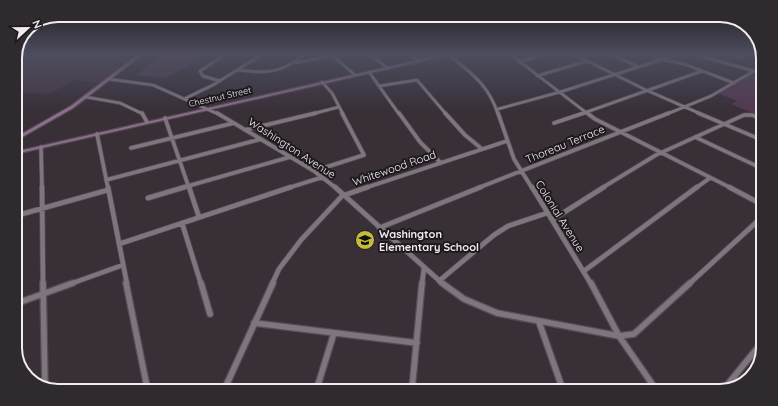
<svg xmlns="http://www.w3.org/2000/svg" width="778" height="406" font-family="Quicksand,sans-serif">
  <rect width="100%" height="100%" fill="#382f37"/>
  <path fill="#443743" d="M16 54H135L99 83 75 80 49 94 15 92Z"/>
  <path fill="#523951" d="M152 54H210L165 78 137 75 160 56Z
    M763 68 762 117 731 104 737 101 718 93Z"/>
  <g fill="none" stroke-linecap="round" stroke-linejoin="round">
    <g stroke="#564e56" stroke-width="4">
      <path id="street-far3" d="M369 54 388 68
        M408 54 419 61
        M448 54C471 73 488 84 498 114
        M510 54 588 114
        M573 54 646 90 701 114
        M610 54 639 67
        M647 54 659 59 684 64 734 83
        M693 54 754 71
        M729 54 743 58
        M333 56 355 75
        M519 62 545 54
        M296 63 339 54
        M238 70C269 74 280 73 306 54
        M369 72 399 114
        M537 76 587 61
        M108 79 153 85 218 114
        M220 81 203 76 200 71 226 54
        M322 82 332 93 343 114
        M379 86 417 80 446 114
        M86 97 120 103 143 114
        M186 98 213 85 263 54
        M498 109 560 92 679 54
        M312 114 339 107
        M581 114 702 71
        M667 114 711 96 754 71"/>
    </g>
    <g stroke="#564e56" stroke-width="5">
      <path id="street-far2" d="M142 113 147 122
        M217 113 314 171 336 188
        M399 113 420 142 441 163
        M445 113 465 135 482 149
        M498 113 514 159 532 188
        M587 113 595 119 731 188
        M698 113 762 140
        M165 118 189 188
        M554 123 584 113
        M245 130 316 113
        M97 134 108 188
        M695 137 761 168
        M41 147 42 188
        M131 148 234 123
        M314 171 364 155 342 113
        M106 180 261 139
        M181 188 290 157
        M288 188 323 177
        M365 188 507 141
        M478 188 669 113
        M602 188 656 155 744 115H752L762 119
        M696 188 710 178"/>
    </g>
    <g stroke="#564e56" stroke-width="6">
      <path id="street-far1" d="M42 187 43 284
        M108 187 127 284
        M189 187 199 217
        M335 187 443 284
        M532 187 591 284
        M729 187 761 204
        M148 198 185 187
        M15 216 108 190
        M552 220 604 187
        M182 223 201 284
        M379 228 481 187
        M119 244 291 187
        M584 271 697 187
        M439 281 494 235 508 226 547 213
        M70 284 123 265
        M272 284 279 269 301 240 342 196 368 187
        M422 284 424 268
        M689 284 761 218"/>
    </g>
    <g stroke="#564e56" stroke-width="8">
      <path id="street" d="M43 283 45 386
        M126 283 147 387
        M201 283 210 314
        M442 283 464 299 497 313 619 336 634 334 690 283
        M591 283 619 336 657 391
        M15 304 73 283
        M539 322 563 390
        M254 323 417 343
        M732 379 741 385
        M225 388 273 283
        M317 388 334 333
        M412 389 422 283
        M723 390 759 346"/>
    </g>
    <g stroke="#564e56" stroke-width="2.5">
      <path id="secondary" d="M139 54H143L73 108 15 141V138L71 106Z
        M446 54H453L15 154V152Z"/>
    </g>
    <use href="#street-far3" stroke="#7f757e" stroke-width="2.5"/>
    <use href="#street-far2" stroke="#7f757e" stroke-width="3.5"/>
    <use href="#street-far1" stroke="#7f757e" stroke-width="4.5"/>
    <use href="#street" stroke="#7f757e" stroke-width="5.5"/>
    <use href="#secondary" fill="#906e8f" fill-rule="evenodd"/>
  </g>
  <linearGradient id="sky" x2="0" y2="1"><stop stop-color="#1f1a1e"/><stop offset="0.49" stop-color="#4d4d5e"/><stop offset="1" stop-color="#4d4d5e" stop-opacity="0"/></linearGradient>
  <rect width="778" height="111" fill="url(#sky)"/>
  <defs>
    <g id="school-disc" transform="scale(1)"><circle r="9.5" fill="#c6bc3c" stroke="#1d191d"/><path d="M0-5L7-2L0 1L-7-2ZM-4 1L0 2.5L4 1V4Q0 6-4 4Z" fill="#111"/></g>
  </defs>
  <g fill-rule="evenodd">
    <use href="#school-disc" x="365" y="240"/>
  </g>
  <g text-anchor="middle" stroke-width="4" stroke-linejoin="round" paint-order="stroke">
    <g font-size="9" fill="#f2ecf1" stroke="#1d191d">
      <text transform="translate(220 97) rotate(-13)" y="3">Chestnut Street</text>
    </g>
    <g font-size="11" fill="#f2ecf1" stroke="#1d191d">
      <text transform="translate(565 144) rotate(-22)" y="4">Thoreau Terrace</text>
      <text transform="translate(292 148) rotate(33)" y="4">Washington Avenue</text>
      <text transform="translate(394 168) rotate(-19)" y="4">Whitewood Road</text>
      <text transform="translate(560 216) rotate(58)" y="4">Colonial Avenue</text>
    </g>
    <g font-size="11" font-weight="bold" fill="#f2ecf1" stroke="#1d191d" text-anchor="start">
      <text x="379" y="238">Washington<tspan x="379" dy="13">Elementary School</tspan></text>
    </g>
  </g>
  <path d="M0 0H778V406H0ZM58 22H720A36 36 0 0 1 756 58V348A36 36 0 0 1 720 384H58A36 36 0 0 1 22 348V58A36 36 0 0 1 58 22Z" fill="#2e2a2e" fill-rule="evenodd"/>
  <path fill="none" stroke="#f2ecf1" stroke-width="2" d="M58 22H720A36 36 0 0 1 756 58V348A36 36 0 0 1 720 384H58A36 36 0 0 1 22 348V58A36 36 0 0 1 58 22Z"/>
  <g transform="translate(28 28) rotate(68)" stroke="#1d191d" stroke-width="3" paint-order="stroke">
  <path d="M0-3L7 15L0 10L-7 15Z" fill="#f2ecf1"/>
  <text y="-6" font-size="11" font-weight="bold" text-anchor="middle" fill="#f2ecf1">N</text>
  </g>
</svg>
